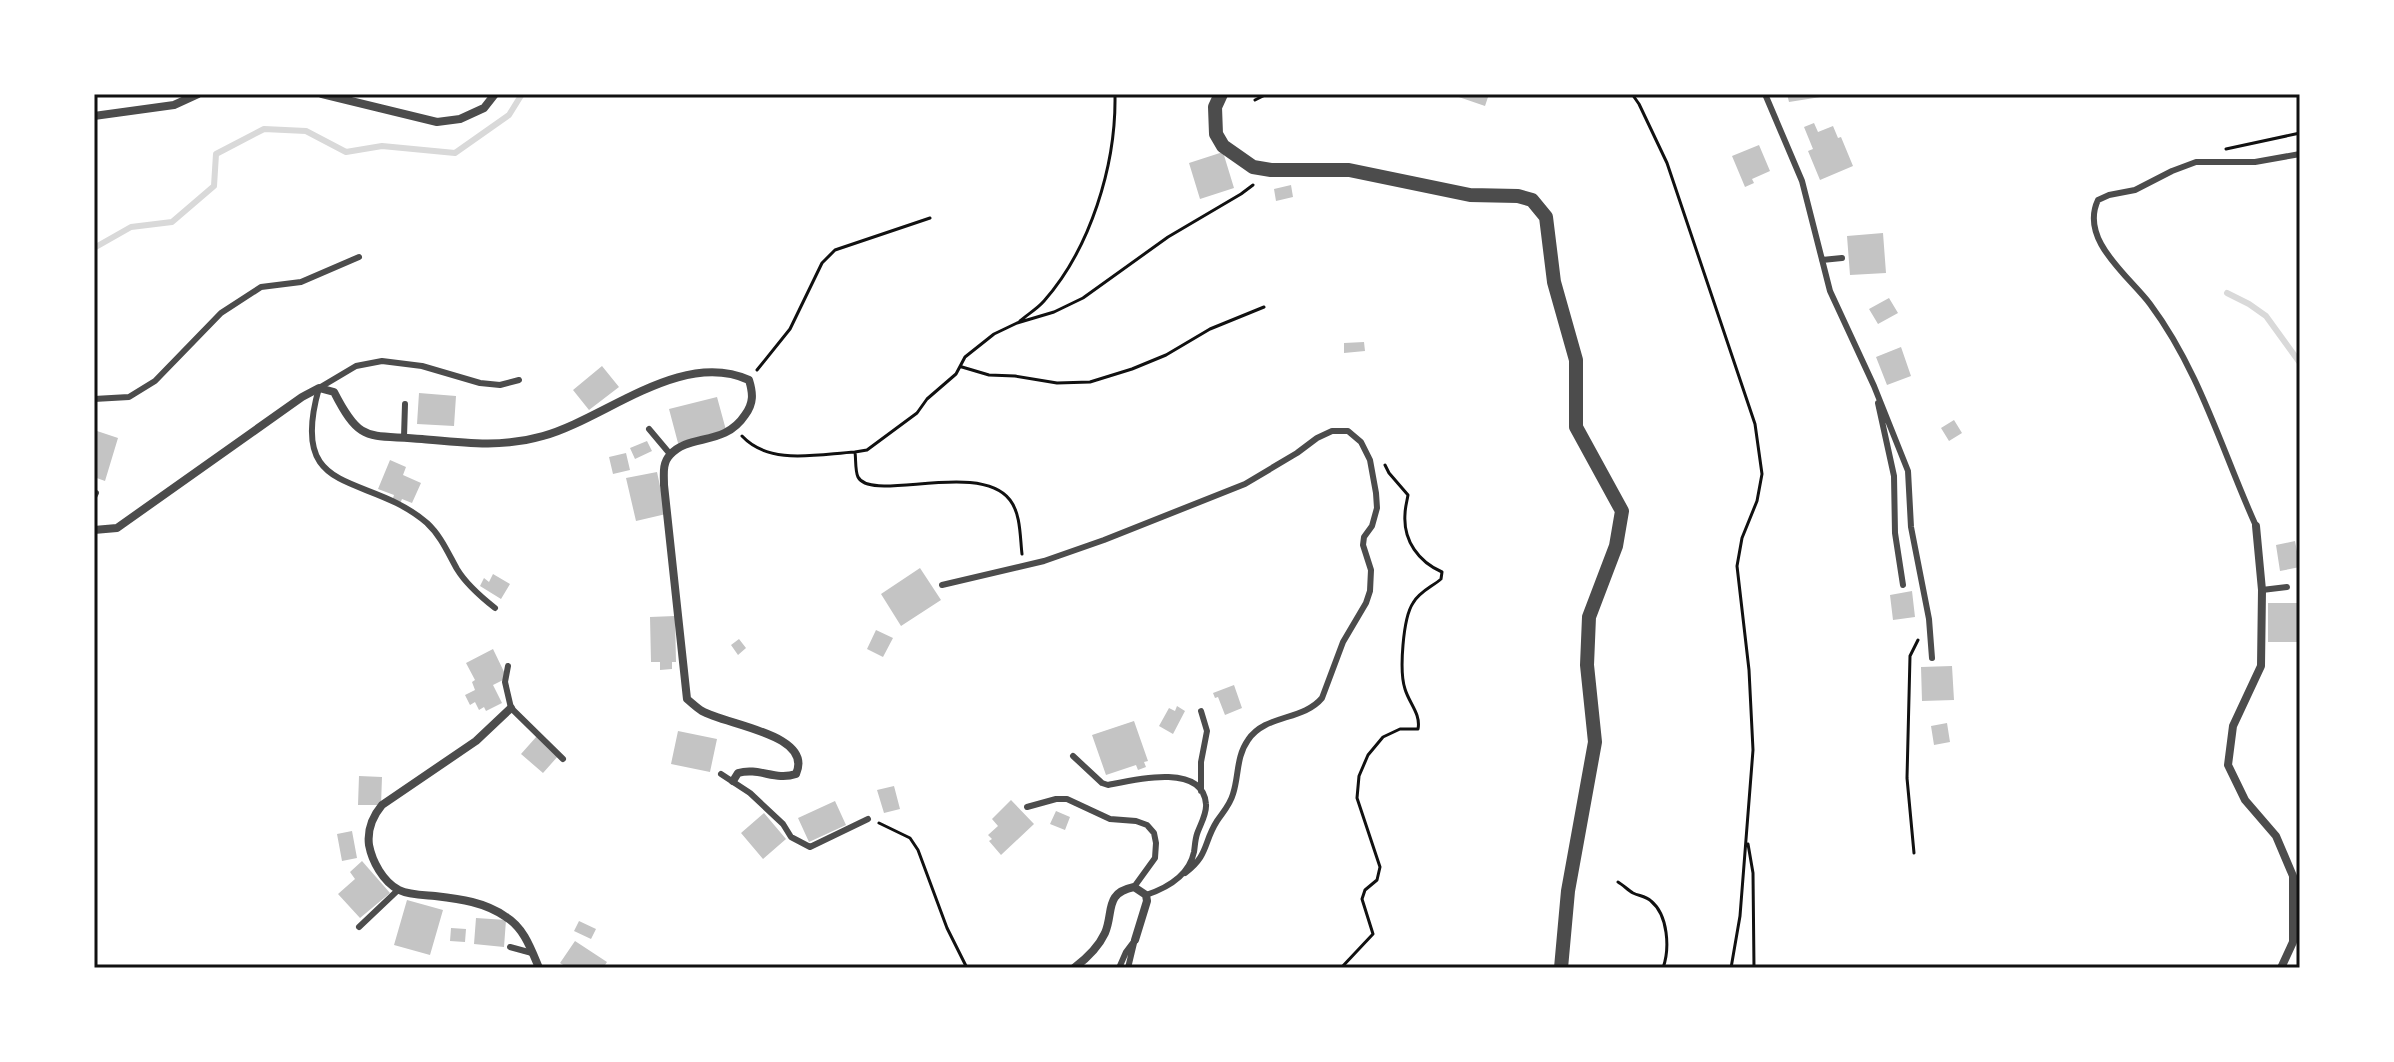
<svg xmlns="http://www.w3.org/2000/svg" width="2394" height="1062" font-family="Quicksand,sans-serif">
  <rect width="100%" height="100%" fill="#fff"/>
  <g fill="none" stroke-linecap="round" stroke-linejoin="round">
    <path stroke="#d9d9d9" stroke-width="6" d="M94 248 131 227 172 222 214 186 216 154 264 129 306 131 346 152 382 146 455 153 509 115 522 94
      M2227 293 2249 304 2266 316 2300 363"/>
  </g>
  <path fill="#c4c4c4" d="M1450 94H1489L1485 106Z
    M1787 94H1827V96L1789 102Z
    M1814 123 1818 132 1833 126 1838 138 1841 137 1853 166 1820 180 1808 151 1813 149 1804 127Z
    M1759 145 1770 171 1752 179 1754 183 1745 187 1732 156Z
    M1223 152 1234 188 1200 199 1189 163Z
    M1291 185 1293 197 1276 201 1274 189Z
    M1883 233 1886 273 1850 275 1847 236Z
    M1889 298 1898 313 1878 324 1869 309Z
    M1364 342 1365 351 1344 353V343Z
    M1901 347 1911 376 1887 385 1876 357Z
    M602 366 619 387 589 410 573 390Z
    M419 393 456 396 454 426 417 424Z
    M717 397 726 430 678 443 669 409Z
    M1954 420 1962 433 1949 441 1941 428Z
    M94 430 118 438 105 481 94 477Z
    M647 441 652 451 635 459 630 448Z
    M626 453 630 470 613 474 609 457Z
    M390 460 406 467 403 475 421 483 412 503 402 499 400 504 392 501 394 495 378 489Z
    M657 472 666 514 636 521 626 478Z
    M2295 541 2300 567 2280 571 2276 545Z
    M920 568 941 600 901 626 881 594Z
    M493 574 510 584 501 599 480 586 484 578 489 582Z
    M1912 591 1915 617 1893 620 1890 595Z
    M2268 603H2300V642H2268Z
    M675 616 676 662H672V669L660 670V662H651L650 617Z
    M876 630 893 638 883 657 867 649Z
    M739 639 746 648 738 655 731 645Z
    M493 649 507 678 493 685 502 703 486 711 484 707 479 710 475 702 470 705 465 695 475 690 472 682 475 680 466 663Z
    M1952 666 1954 700 1922 701 1921 667Z
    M1234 685 1242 708 1225 715 1218 697 1215 698 1213 693Z
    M1177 706 1185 711 1173 734 1159 726 1169 708 1175 711Z
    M1134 721 1148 761 1144 762 1146 767 1138 770 1136 765 1106 775 1092 735Z
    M1947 723 1950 742 1934 745 1931 726Z
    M678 731 717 739 710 772 671 764Z
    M537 736 559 755 543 773 521 754Z
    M359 776 382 777 381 805H358Z
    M894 786 900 809 884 813 877 790Z
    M1011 800 1034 824 1001 855 989 841 992 839 988 835 998 826 992 819Z
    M835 801 846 825 809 842 798 818Z
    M1056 811 1070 817 1065 830 1050 824Z
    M764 813 786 839 763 859 741 833Z
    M352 831 357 858 342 861 337 834Z
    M362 861 390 893 360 918 338 894 355 879 350 872Z
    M407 900 443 910 430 955 394 945Z
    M476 918 506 920 504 947 474 944Z
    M579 921 596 929 591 939 574 931Z
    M451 928 466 929 465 942 450 941Z
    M575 941 607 962 603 968H568L560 963Z"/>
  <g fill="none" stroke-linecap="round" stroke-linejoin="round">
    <path stroke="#111" stroke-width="3" d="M1632 94 1639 104 1667 163 1755 424 1762 474 1757 501 1742 538 1737 566 1749 670 1753 750 1740 916 1731 968
      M1255 100 1267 94
      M2226 149 2300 133
      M1020 321C1028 314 1037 309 1044 301 1090 249 1116 166 1115 96
      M962 367 989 375 1015 376 1057 383 1090 382 1132 369 1166 355 1210 329 1264 307
      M757 370 790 329 822 263 835 250 930 218
      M742 436C770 466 818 454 855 452 856 459 855 471 858 477 871 503 979 460 1010 500 1021 514 1020 538 1022 554
      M855 452 867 450 917 413 927 399 956 374 965 357 994 334 1017 323 1054 312 1083 298 1168 237 1241 194 1253 185
      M879 823 910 838 918 850 947 928 967 968
      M1748 844 1753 873 1754 968
      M1914 853 1907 778 1910 656 1918 640
      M1618 882C1623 885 1628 890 1633 893 1639 896 1646 896 1651 901 1668 915 1670 948 1663 968
      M1341 968 1373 934 1362 899 1365 890 1377 880 1380 867 1357 798 1359 776 1368 755 1383 737 1400 729H1418C1421 714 1409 703 1405 689 1399 671 1403 618 1413 603 1420 591 1432 587 1441 579L1442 572C1419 562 1403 541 1405 514 1405 508 1407 501 1408 495L1389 473 1385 465"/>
    <path stroke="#4c4c4c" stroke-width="6" d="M1765 94 1802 181 1830 291 1874 386 1908 471 1911 527 1929 619 1932 658
      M1822 260 1842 258
      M94 399 129 397 155 381 221 313 261 287 301 282 359 257
      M1878 403 1894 476 1895 533 1903 585
      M649 429 670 454
      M404 437 405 404
      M94 497 96 493
      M2256 526C2222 451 2200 371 2150 304 2129 276 2079 240 2098 200L2109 195 2135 190 2172 171 2196 162H2255L2300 154
      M942 585 1044 561 1104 540 1245 484 1297 453 1317 438 1332 431H1348L1361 442 1370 460 1376 493 1377 508 1372 526 1364 537 1363 545 1371 570 1370 591 1366 603 1343 642 1322 698C1303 721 1265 714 1248 740 1236 757 1239 776 1233 794 1230 805 1223 812 1217 821 1203 843 1209 855 1185 873
      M2262 590 2287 587
      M495 608C481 597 466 584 457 569 448 553 441 536 427 523 367 471 287 500 319 388L356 366 382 361 422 366 480 383 500 385 519 380
      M508 666 505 682 511 708 563 759
      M1073 756 1102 783 1108 785C1132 780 1203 762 1206 804 1207 814 1200 825 1197 834 1195 840 1195 846 1194 852 1189 876 1167 888 1146 895
      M721 774 750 793 783 824 791 837 810 847 868 819
      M1201 791V762L1207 731 1201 711
      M1027 807 1056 799H1067L1110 819 1136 821 1147 825 1154 833 1156 843 1155 858 1134 887
      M359 927 398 890
      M510 947 532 953
      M1119 968 1126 952 1135 940
      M1128 968 1134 943"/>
    <path stroke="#4c4c4c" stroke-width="8" d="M322 94 437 122 460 119 484 108 495 94
      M94 116 174 105 198 94
      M2256 526 2262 590 2261 666 2233 726 2228 765 2245 800 2276 836 2293 876V942L2281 968
      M94 530 117 528 302 397 319 388 334 392C361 445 368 434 422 439 465 443 501 448 543 436 605 419 681 349 749 380 753 393 754 403 745 415 724 447 689 433 670 455 662 463 664 475 664 485L687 699C692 703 697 708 702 711 726 725 814 734 796 774 775 781 759 767 738 773L733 781
      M511 708 476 741 382 805C372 817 367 829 369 845 372 861 383 882 399 890 409 895 424 895 435 896 460 899 485 902 506 917 524 928 531 949 539 968
      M1074 968C1086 959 1099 946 1105 933 1114 912 1104 893 1134 887L1146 895 1147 901 1135 940"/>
    <path stroke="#4c4c4c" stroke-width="14" d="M1221 94 1215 107 1216 134 1223 146 1253 167 1271 170H1349L1470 195 1518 196 1532 200 1546 217 1554 282 1576 360V427L1622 511 1616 546 1589 617 1587 665 1595 742 1568 891 1561 968"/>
  </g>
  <rect width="2394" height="1062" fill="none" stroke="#ffffff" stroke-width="192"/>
  <rect x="96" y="96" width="2202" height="870" fill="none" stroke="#111" stroke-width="3"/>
</svg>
